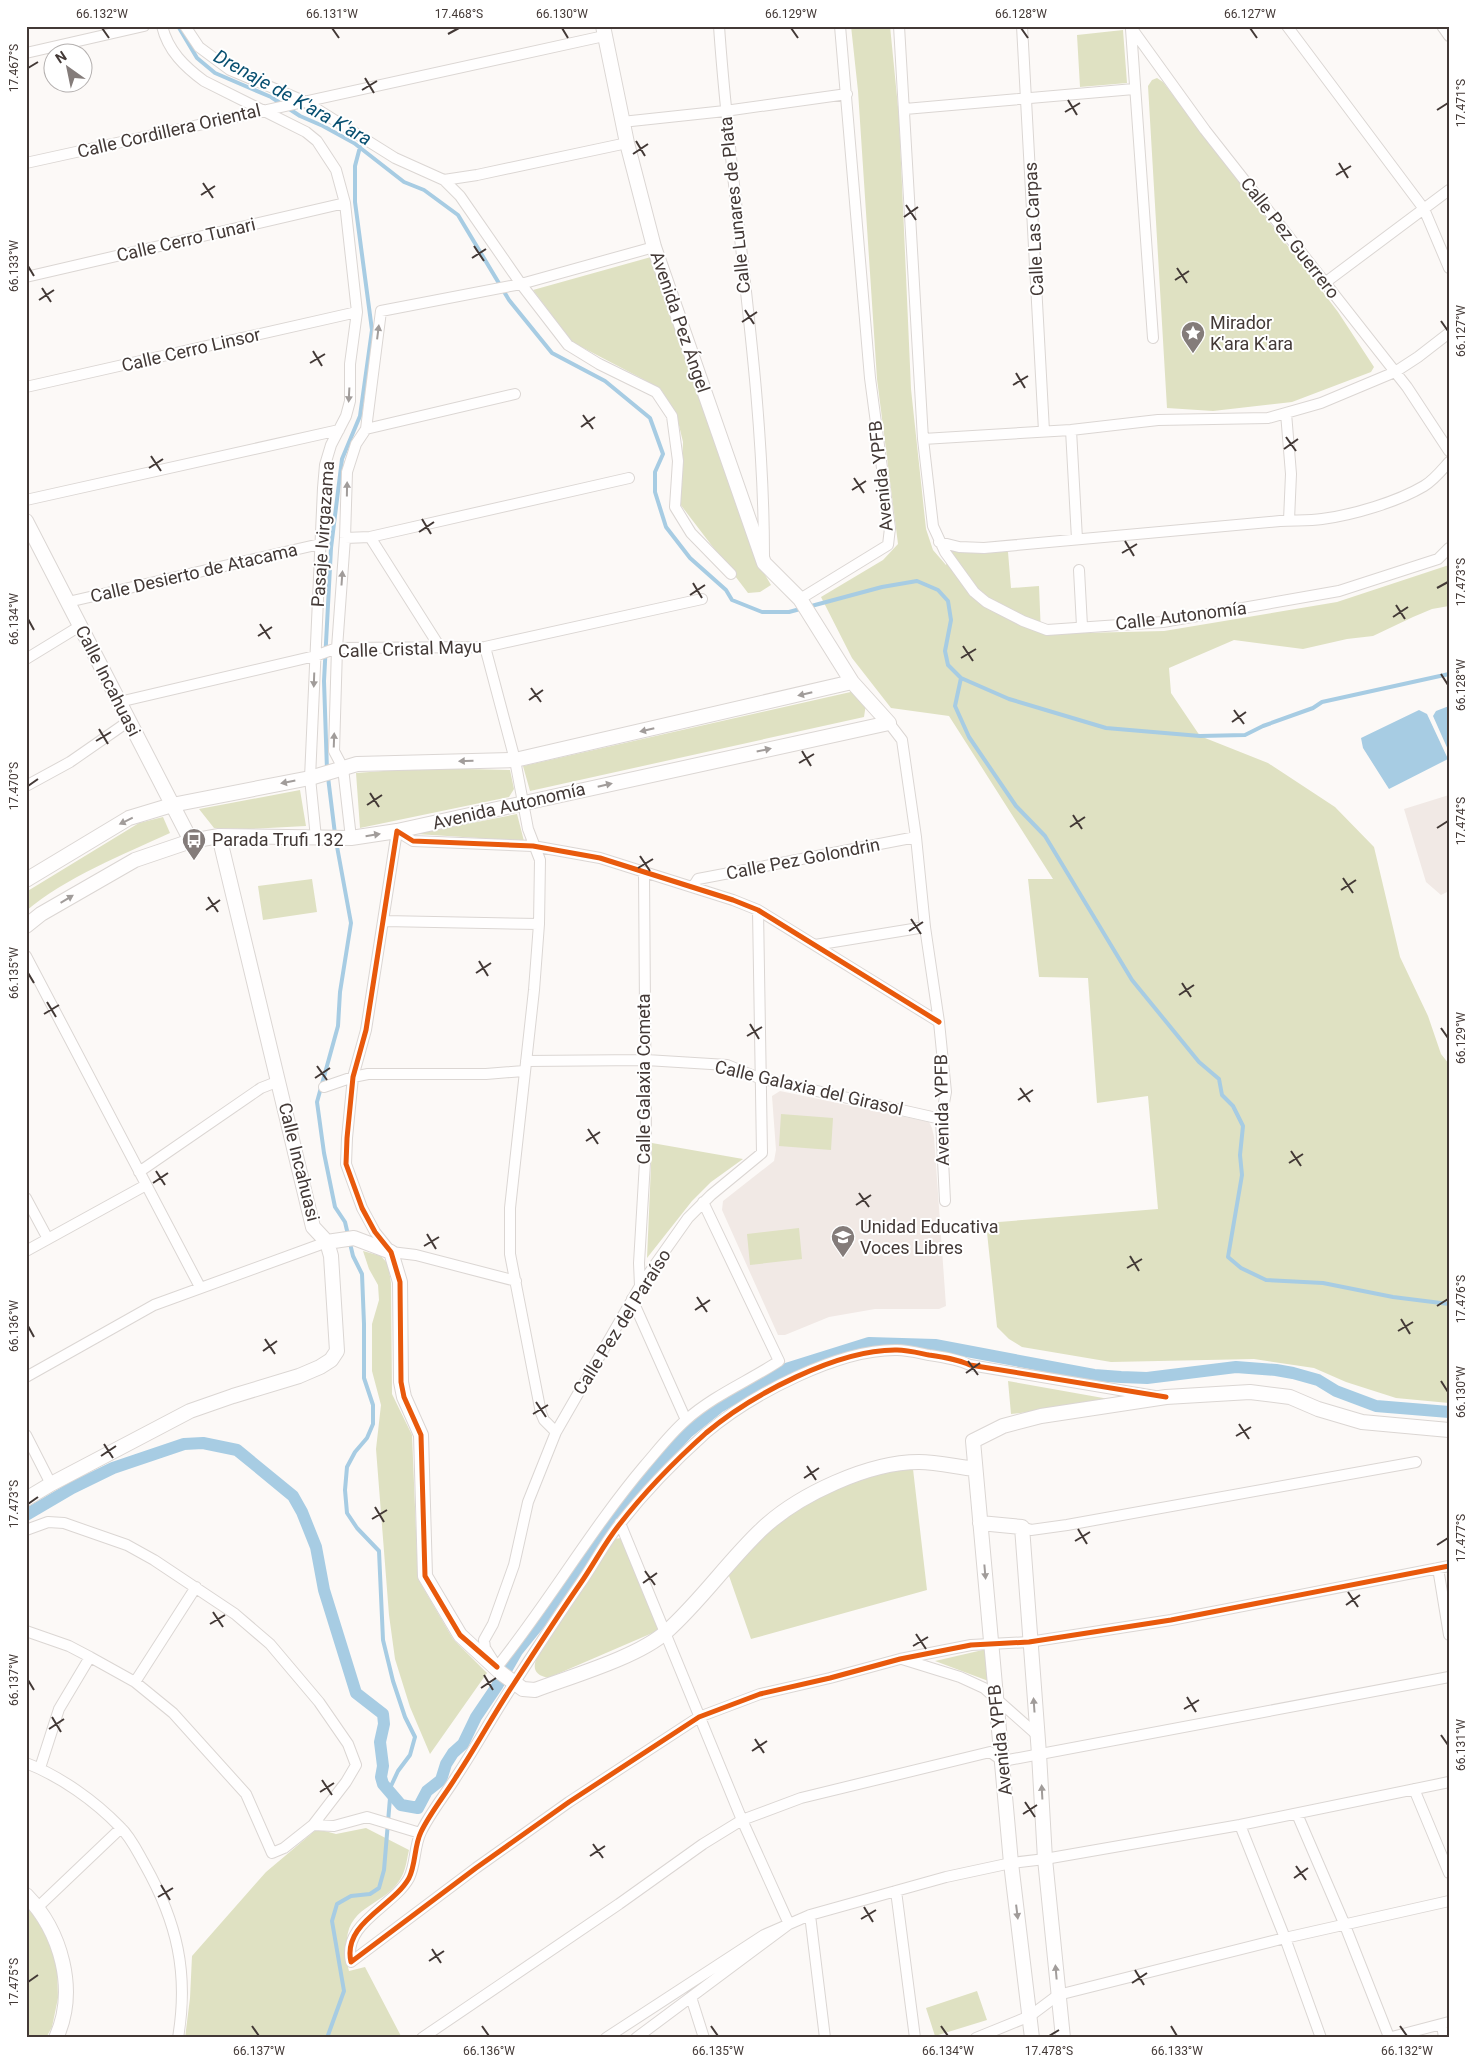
<svg xmlns="http://www.w3.org/2000/svg" width="1475" height="2064" font-family="Roboto,sans-serif">
  <rect width="100%" height="100%" fill="#fcf9f7"/>
  <path fill="#f1e9e5" d="M1449 795V891L1441 895 1426 882 1404 809Z
    M780 1091 929 1122 932 1128 934 1137 946 1306 939 1309H875L829 1317 785 1335H778L722 1210 723 1201 774 1161 776 1150 772 1096Z"/>
  <path fill="#dfe1c2" d="M851 26H890L899 117 911 389 926 529 933 550 946 565 953 548 964 551 1008 552 1011 588 1039 586 1041 634 1164 631 1337 602 1449 565V606L1432 609 1413 617 1373 636 1347 639 1303 649 1234 640 1169 668 1171 693 1200 736 1268 763 1335 807 1374 847 1400 957 1428 1016 1441 1054 1449 1064V1403L1396 1398 1346 1382 1314 1368 1254 1359 1111 1362 1022 1347 1009 1339 997 1327 986 1223 1158 1209 1148 1096 1097 1103 1088 978 1039 977 1028 879H1053L949 716 891 708 852 658 821 597 883 560 898 544 877 379 858 91Z
    M1123 30 1127 83 1080 87 1077 35Z
    M1157 78 1163 82 1338 312 1374 367 1371 372 1292 402 1213 411 1167 408 1148 86 1152 80Z
    M651 257 757 561 771 585 760 592 748 593 680 504 683 442 676 413 660 388 572 342 533 290Z
    M855 691 866 704 864 717 530 791 523 766Z
    M424 768 510 770 514 789 509 797 360 828 356 773Z
    M300 790 306 826 249 829 214 828 199 809Z
    M517 814 524 841 416 834Z
    M163 817 170 833C124 854 65 878 26 911V892L139 823Z
    M312 879 317 912 263 920 258 886Z
    M781 1114 833 1118 831 1150 779 1146Z
    M652 1143 743 1159 711 1182 692 1201 647 1258Z
    M799 1228 802 1259 750 1265 747 1234Z
    M363 1251 381 1256 388 1264 391 1283 392 1394 412 1435 418 1579 453 1639 487 1673 430 1754 410 1707 395 1659 389 1615 376 1449 381 1405 372 1371V1324L379 1300 378 1285 369 1269Z
    M1008 1381 1120 1401 1011 1414Z
    M913 1469 927 1590 751 1639 728 1573C750 1552 770 1528 795 1510 829 1486 873 1470 913 1469Z
    M621 1538 658 1626 657 1631 548 1678C535 1675 532 1669 537 1657L614 1539Z
    M987 1649 991 1682 935 1661Z
    M366 1828 409 1850C407 1858 406 1869 402 1876 388 1905 349 1904 347 1940 346 1951 346 1960 349 1971L365 1967 402 2038H185L190 1998 192 1956 266 1872 317 1829 336 1834Z
    M26 1904 43 1930 57 1963 58 1998 52 2027 46 2038H26Z
    M977 1991 987 2020 935 2036 926 2008Z"/>
  <path fill="#a7cce3" d="M1449 706V752L1433 716 1436 711Z
    M1419 710 1427 714 1448 759 1389 789 1363 748 1361 738Z"/>
  <g fill="none" stroke-linecap="round" stroke-linejoin="round">
    <path stroke="#a7cce3" stroke-width="4" d="M178 26 197 58 215 73 271 97 300 116 323 126 354 143 404 182 424 190 458 215 509 300 552 353 605 381 650 418 663 454 655 472V492L666 527 690 558 726 590 732 600 762 612H789L882 587 917 581 938 590 948 601 951 620 945 651 948 665 961 678 1009 699 1106 728 1200 736 1245 735 1263 726 1313 708 1322 702 1449 674
      M961 678 955 706 969 737 1016 806 1045 836 1132 980 1199 1062 1219 1079 1222 1095 1233 1106 1243 1126 1240 1155 1242 1175 1228 1257 1241 1268 1266 1280 1323 1283 1393 1297 1449 1304
      M327 770 324 681 331 548 342 459 360 416 372 330 355 202V166L360 147
      M328 777 335 834
      M327 2038 344 1991 332 1921 337 1904 351 1896 370 1894 379 1888 384 1870 391 1786 398 1771 410 1755 415 1737 405 1717 393 1681 383 1640 379 1551 357 1528 347 1513 345 1490 347 1467 355 1452 367 1438 373 1424V1405L364 1378V1324L362 1274 353 1256 345 1222 335 1207 324 1153 317 1102 338 1026 340 992 351 923 336 841"/>
    <path stroke="#a7cce3" stroke-width="12" d="M26 1515 72 1488 113 1468 184 1444 203 1443 237 1450 293 1496 302 1512 316 1547 324 1590 356 1693 383 1714 384 1724 380 1742 383 1766 381 1777 383 1784 401 1805 418 1808 427 1791 441 1780 446 1764 453 1753 463 1744 476 1717 497 1686 517 1651 564 1593 600 1532 637 1488 688 1432 719 1407 786 1369 869 1343 935 1345 1094 1375 1121 1377 1147 1378 1236 1367 1276 1370 1293 1373 1318 1380 1336 1391 1376 1406 1449 1412"/>
    <g stroke="#dbd6d3" stroke-width="12">
      <path id="street" d="M162 26C168 51 185 67 204 81L306 132 317 141 336 170 345 203 357 312 350 364V401L346 416 331 445 325 465 323 488 310 778 316 838
        M185 26 199 47 230 70 304 101 395 158 444 180 460 196 521 284 568 345 599 364 656 392 672 416 678 461 675 507 691 533 731 574
        M719 26C731 203 764 379 764 556
        M899 26 923 439 933 526 945 552 974 592 986 602 1023 621 1047 630 1163 622 1339 591 1438 559 1449 548
        M1022 26 1044 431
        M1130 26 1205 130 1407 387 1449 451
        M1287 26 1424 209 1449 268
        M1442 26 1449 36
        M1131 29 1153 338
        M26 53 144 26
        M905 109 1134 89
        M622 122 725 111 847 94
        M26 163 604 36
        M444 180 477 175 627 143
        M26 277 345 203
        M1326 282 1449 190
        M26 387 357 312
        M1286 413 1291 474 1289 520
        M366 429 515 394
        M1071 430 1077 539
        M923 439 1071 430 1158 420 1268 418 1321 403 1395 372 1418 357 1449 333
        M26 500 339 430
        M370 537 441 649
        M345 538 370 537 629 478
        M939 542 959 547 984 548 1280 521C1294 520 1309 521 1322 519 1353 515 1397 502 1424 486 1434 480 1441 471 1449 462
        M1079 570 1082 626
        M800 599 888 545 890 528 870 378 840 26
        M68 602 320 544
        M485 647 515 760 528 829 540 860 539 924 534 990 510 1208V1254L541 1413 544 1420 556 1432
        M26 659 80 626
        M119 702 315 656 337 648 485 647 702 599
        M889 723 902 740 916 837 925 927 939 1022 946 1092 941 1119 945 1201
        M26 786 70 762 129 721
        M351 838 343 768 334 751 337 648 345 538 347 472 356 444 366 429 381 311 521 284 654 247
        M693 887 698 879 916 837
        M384 921 539 924
        M815 945 925 927
        M26 956 200 1287
        M526 1061 646 1060 727 1065 759 1078 941 1119
        M324 1087 353 1077 368 1074H486L524 1071
        M139 1172 261 1088 279 1081
        M26 1198 48 1239
        M703 1202 779 1361C749 1381 714 1395 686 1420 671 1433 658 1450 645 1465 591 1529 549 1602 497 1667L485 1648 484 1640 493 1624 514 1565 528 1502 556 1432 640 1286 688 1218 711 1195 762 1153 758 910
        M26 1251 146 1185
        M516 1281 416 1255 391 1252 375 1232 362 1208 346 1164 347 1138 353 1077 366 1030 397 831 413 841 533 846 600 858 733 900 758 910 939 1022
        M640 1286 639 1263 646 1145 644 872
        M632 1299 686 1420
        M26 1377 154 1305 327 1242
        M1155 1396 970 1365C957 1359 943 1357 929 1355 919 1353 907 1350 897 1350 838 1349 751 1395 706 1433 677 1459 643 1494 619 1525 604 1544 594 1564 580 1584 557 1617 535 1651 513 1685 493 1715 476 1747 456 1777 445 1795 430 1813 421 1832 414 1846 416 1864 409 1878 393 1907 342 1923 351 1962L476 1868 569 1802 699 1717 760 1694 830 1678 900 1659 971 1645 1029 1642 1171 1620 1449 1566
        M26 1435 51 1484
        M620 1523 742 1820 789 1924 636 2038
        M1022 1527 1031 1530 1067 1525 1416 1462
        M26 1530 48 1522 64 1523 127 1545 154 1560 235 1614 270 1644 319 1702 348 1744 356 1765 346 1782 313 1825
        M1438 1568 1449 1635
        M26 1631 69 1646 90 1657 135 1682 173 1713 246 1794 272 1853 284 1848 313 1825 334 1826 367 1817 420 1833
        M902 1659 960 1677 984 1688 1036 1734
        M135 1682 196 1587
        M26 1763C60 1776 95 1801 120 1827 131 1837 138 1853 145 1865 177 1922 189 1973 178 2038
        M40 1768 59 1709 90 1657
        M1414 1789 1449 1873
        M1297 1814 1344 1923 1389 2037
        M1240 1825 1285 1938 1321 2038
        M896 1891 915 2038
        M38 1907 121 1828
        M810 1915 825 2038
        M691 1997 704 2038
        M1442 2024 1444 2038
        M422 2038 619 1904 703 1844 742 1820 801 1798 990 1752 1003 1761 1449 1677
        M606 2038 764 1935 810 1915 946 1877 1011 1863 1045 1859 1240 1825 1449 1782
        M976 2038 1030 2016 1058 1995 1285 1938 1449 1901
        M1388 2038 1449 2022"/>
    </g>
    <g stroke="#dbd6d3" stroke-width="16">
      <path id="secondary" d="M26 521 191 841
        M26 880 129 818 172 805 310 778 357 764 515 760 852 682
        M26 926 41 914 135 860 191 841 219 836 351 838 397 831 889 723 852 682 800 599 764 563 654 247 627 143 603 26
        M327 1242 354 1238 391 1252 400 1282 401 1382 404 1397 421 1435 425 1576 460 1635 501 1673 523 1689 535 1690C572 1676 638 1657 666 1632 701 1601 728 1561 762 1529 798 1495 868 1462 919 1462 937 1462 957 1467 975 1469
        M26 1499 51 1484 190 1411 233 1396 299 1376 320 1367 331 1360 337 1351 331 1256 327 1242 313 1227 219 836
        M980 1523 1022 1527 1039 1754 1045 1859 1063 2038
        M26 1895C61 1931 78 1990 56 2038
        M1032 2038 1011 1863 973 1441 1003 1426 1041 1416 1166 1397 1250 1392 1290 1397 1318 1409 1362 1422 1449 1430"/>
    </g>
    <use href="#street" stroke="#fffefe" stroke-width="10"/>
    <use href="#secondary" stroke="#fffefe" stroke-width="14"/>
    <g stroke="#fff" stroke-width="8">
      <path id="cycleway" d="M1166 1397 970 1365C957 1359 943 1357 929 1355 919 1353 907 1350 897 1350 838 1349 751 1395 706 1433 677 1459 643 1494 619 1525 604 1544 594 1564 580 1584 557 1617 535 1651 513 1685 493 1715 476 1747 456 1777 445 1795 430 1813 421 1832 414 1846 416 1864 409 1878 393 1907 342 1923 351 1962L476 1868 569 1802 699 1717 760 1694 830 1678 900 1659 971 1645 1029 1642 1171 1620 1449 1566
        M497 1667 460 1635 425 1576 421 1435 404 1397 401 1382 400 1282 391 1252 375 1232 362 1208 346 1164 347 1138 353 1077 366 1030 397 831 413 841 533 846 600 858 733 900 758 910 939 1022"/>
    </g>
    <use href="#cycleway" stroke="#e8590c" stroke-width="5"/>
  </g>
  <defs><path id="oneway-solid" d="M-6-.8H1V-3.2L6.5 0L1 3.2V.8H-6Z" transform="scale(1.25)"/></defs>
  <g fill="#a19c9a">
    <use href="#oneway-solid" transform="translate(378 332) rotate(-83)"/>
    <use href="#oneway-solid" transform="translate(349 395) rotate(93)"/>
    <use href="#oneway-solid" transform="translate(347 489) rotate(-89)"/>
    <use href="#oneway-solid" transform="translate(342 578) rotate(-86)"/>
    <use href="#oneway-solid" transform="translate(314 680) rotate(92)"/>
    <use href="#oneway-solid" transform="translate(805 694) rotate(167)"/>
    <use href="#oneway-solid" transform="translate(647 730) rotate(167)"/>
    <use href="#oneway-solid" transform="translate(334 740) rotate(-88)"/>
    <use href="#oneway-solid" transform="translate(764 750) rotate(-12)"/>
    <use href="#oneway-solid" transform="translate(466 761) rotate(178)"/>
    <use href="#oneway-solid" transform="translate(288 782) rotate(169)"/>
    <use href="#oneway-solid" transform="translate(605 785) rotate(-13)"/>
    <use href="#oneway-solid" transform="translate(126 821) rotate(154)"/>
    <use href="#oneway-solid" transform="translate(373 835) rotate(-9)"/>
    <use href="#oneway-solid" transform="translate(67 899) rotate(-31)"/>
    <use href="#oneway-solid" transform="translate(985 1572) rotate(85)"/>
    <use href="#oneway-solid" transform="translate(1034 1705) rotate(-94)"/>
    <use href="#oneway-solid" transform="translate(1042 1792) rotate(-93)"/>
    <use href="#oneway-solid" transform="translate(1017 1912) rotate(83)"/>
    <use href="#oneway-solid" transform="translate(1056 1972) rotate(-95)"/>
  </g>
  <path fill="none" stroke="#433936" stroke-width="2" d="M102 28 109 38M332 28 339 38M562 28 568 38M791 28 798 38M1021 28 1028 38M1250 28 1257 38M448 34 459 28M28 68 38 62M365 78 374 93M362 90 377 81M1068 100 1077 115M1437 110 1448 103M1065 112 1080 103M636 141 645 156M633 154 648 144M1339 163 1348 178M1336 175 1351 166M203 183 213 198M201 195 215 186M906 205 916 220M904 217 918 207M474 246 484 261M472 258 486 249M28 266 34 276M1177 268 1187 283M1175 280 1189 271M42 288 51 302M39 300 54 290M745 310 754 324M1441 321 1448 331M742 322 757 312M313 351 322 366M310 363 325 354M1016 373 1025 388M1013 385 1028 376M583 415 593 429M581 427 595 417M1286 437 1296 451M1284 449 1298 439M151 456 161 471M149 468 163 459M854 478 864 493M852 490 866 481M422 519 431 534M419 532 434 522M1125 541 1134 556M1122 553 1137 544M693 583 702 598M1437 588 1448 582M690 595 705 585M1396 605 1405 619M1393 617 1408 607M28 619 34 630M260 624 270 639M258 636 272 627M963 646 973 661M961 658 976 649M1441 674 1448 685M531 688 541 702M529 700 543 690M1234 710 1244 724M1232 722 1246 712M99 729 108 744M96 741 111 732M802 751 811 766M799 763 814 754M28 786 38 779M370 793 379 807M367 805 382 795M1073 815 1082 829M1070 827 1085 817M1437 828 1448 821M640 856 650 871M638 868 653 859M1343 878 1353 893M1341 890 1356 880M208 897 218 912M206 910 220 900M911 919 921 934M909 931 923 922M479 961 488 976M28 973 34 983M476 973 491 963M1182 983 1191 997M1179 995 1194 985M47 1002 56 1017M44 1014 59 1005M750 1024 759 1039M1441 1028 1448 1038M747 1036 762 1027M317 1066 327 1080M315 1078 330 1068M1020 1088 1030 1102M1018 1100 1033 1090M588 1129 598 1144M586 1141 600 1132M1291 1151 1301 1166M1289 1163 1303 1154M156 1171 165 1185M153 1183 168 1173M859 1193 869 1207M856 1205 871 1195M427 1234 436 1249M424 1246 439 1237M1130 1256 1139 1271M1127 1268 1142 1259M697 1297 707 1312M1437 1306 1448 1299M695 1310 710 1300M1401 1319 1410 1334M28 1326 34 1337M1398 1331 1413 1322M265 1339 275 1354M263 1351 277 1341M968 1361 978 1375M966 1373 980 1363M1441 1381 1448 1392M536 1402 546 1417M533 1414 548 1405M1239 1424 1249 1439M1236 1436 1251 1427M104 1444 113 1458M101 1456 116 1446M807 1466 816 1480M804 1478 819 1468M28 1504 38 1497M375 1507 384 1522M372 1519 387 1510M1078 1529 1087 1544M1075 1541 1090 1532M1437 1545 1448 1538M645 1571 655 1585M643 1583 657 1573M1348 1592 1358 1607M1346 1605 1360 1595M213 1612 223 1627M210 1624 225 1615M916 1634 926 1649M913 1646 928 1637M484 1675 493 1690M28 1680 34 1690M481 1688 496 1678M1187 1697 1196 1712M1184 1709 1199 1700M52 1717 61 1732M49 1729 64 1719M1441 1735 1448 1745M755 1739 764 1753M752 1751 767 1741M322 1780 332 1795M320 1792 334 1783M1025 1802 1035 1817M1023 1814 1037 1805M593 1844 603 1858M590 1856 605 1846M1296 1866 1306 1880M1294 1878 1308 1868M161 1885 170 1900M158 1897 173 1888M864 1907 873 1922M861 1919 876 1910M432 1949 441 1963M429 1961 444 1951M1135 1970 1144 1985M28 1982 38 1975M1132 1983 1147 1973M252 2026 259 2036M482 2026 489 2036M711 2026 718 2036M941 2026 948 2036M1171 2026 1177 2036M1400 2026 1407 2036M1049 2036 1059 2030"/>
  <defs>
    <g id="sight-pin" transform="scale(1.25)"><path d="M0 17L-7.5 6A9.5 9.5 0 1 1 7.5 6Z" fill="#847c7a" stroke="#fff"/><path d="M0-6L1.8-2.2L6-1.7L2.9 1.2L3.7 5.4L0 3.3L-3.7 5.4L-2.9 1.2L-6-1.7L-1.8-2.2Z" fill="#fff"/></g>
    <g id="bus-pin" transform="scale(1.25)"><path d="M0 17L-7.5 6A9.5 9.5 0 1 1 7.5 6Z" fill="#847c7a" stroke="#fff"/><path d="M-5-6H5V4H4V6H2V4H-2V6H-4V4H-5ZM-3.5-4V0h7V-4ZM-3.5 1.2v1.5H-2V1.2ZM2 1.2v1.5H3.5V1.2Z" fill="#fff"/></g>
    <g id="school-pin" transform="scale(1.25)"><path d="M0 17L-7.5 6A9.5 9.5 0 1 1 7.5 6Z" fill="#847c7a" stroke="#fff"/><path d="M0-5L7-2L0 1L-7-2ZM-4 1L0 2.5L4 1V4Q0 6-4 4Z" fill="#fff"/></g>
  </defs>
  <g fill-rule="evenodd">
    <use href="#sight-pin" x="1193" y="333"/>
    <use href="#bus-pin" x="194" y="840"/>
    <use href="#school-pin" x="843" y="1237"/>
  </g>
  <g text-anchor="middle" stroke-width="4" stroke-linejoin="round" paint-order="stroke">
    <g font-size="18" fill="#433936" stroke="#fff">
      <text transform="translate(169 131) rotate(-13)" y="6">Calle Cordillera Oriental</text>
      <text transform="translate(735 205) rotate(-96)" y="6">Calle Lunares de Plata</text>
      <text transform="translate(1034 229) rotate(-93)" y="6">Calle Las Carpas</text>
      <text transform="translate(1290 238) rotate(52)" y="6">Calle Pez Guerrero</text>
      <text transform="translate(186 240) rotate(-13)" y="6">Calle Cerro Tunari</text>
      <text transform="translate(680 322) rotate(71)" y="6">Avenida Pez Ángel</text>
      <text transform="translate(191 350) rotate(-13)" y="6">Calle Cerro Linsor</text>
      <text transform="translate(881 476) rotate(-96)" y="6">Avenida YPFB</text>
      <text transform="translate(323 534) rotate(-86)" y="6">Pasaje Ivirgazama</text>
      <text transform="translate(194 573) rotate(-13)" y="6">Calle Desierto de Atacama</text>
      <text transform="translate(1181 616) rotate(-7)" y="6">Calle Autonomía</text>
      <text transform="translate(410 649) rotate(-2)" y="6">Calle Cristal Mayu</text>
      <text transform="translate(108 681) rotate(63)" y="6">Calle Incahuasi</text>
      <text transform="translate(509 806) rotate(-13)" y="6">Avenida Autonomía</text>
      <text transform="translate(803 859) rotate(-11)" y="6">Calle Pez Golondrin</text>
      <text transform="translate(644 1079) rotate(-90)" y="6">Calle Galaxia Cometa</text>
      <text transform="translate(809 1088) rotate(13)" y="6">Calle Galaxia del Girasol</text>
      <text transform="translate(942 1110) rotate(-91)" y="6">Avenida YPFB</text>
      <text transform="translate(299 1162) rotate(76)" y="6">Calle Incahuasi</text>
      <text transform="translate(622 1322) rotate(-58)" y="6">Calle Pez del Paraíso</text>
      <text transform="translate(1000 1740) rotate(-96)" y="6">Avenida YPFB</text>
    </g>
    <g font-size="18" fill="#433936" stroke="#fff" text-anchor="start">
      <text x="1210" y="329">Mirador<tspan x="1210" dy="21">K'ara K'ara</tspan></text>
      <text x="212" y="846">Parada Trufi 132</text>
      <text x="860" y="1233">Unidad Educativa<tspan x="860" dy="21">Voces Libres</tspan></text>
    </g>
    <g font-size="19" font-style="italic" fill="#074f70" stroke="#fff">
      <text transform="translate(293 97) rotate(29)" y="7">Drenaje de K'ara K'ara</text>
    </g>
  </g>
  <rect width="1475" height="2064" fill="none" stroke="#ffffff" stroke-width="55"/>
  <g transform="translate(68 68) rotate(327)"><circle r="24" fill="#ffffff" stroke="#b4b0af"/>
  <path d="M0-4L9 19L0 12L-9 19Z" fill="#847c7a"/>
  <text y="-8" font-size="14" font-weight="bold" text-anchor="middle" fill="#433936">N</text>
  </g>
  <rect x="28" y="28" width="1420" height="2008" fill="none" stroke="#433936" stroke-width="2"/>
  <g font-size="12" text-anchor="middle" fill="#433936">
    <text x="102" y="18">66.132°W</text>
    <text x="332" y="18">66.131°W</text>
    <text x="459" y="18">17.468°S</text>
    <text x="562" y="18">66.130°W</text>
    <text x="791" y="18">66.129°W</text>
    <text x="1021" y="18">66.128°W</text>
    <text x="1250" y="18">66.127°W</text>
    <text transform="translate(14 68) rotate(-90)" y="4">17.467°S</text>
    <text transform="translate(1461 103) rotate(-90)" y="4">17.471°S</text>
    <text transform="translate(14 266) rotate(-90)" y="4">66.133°W</text>
    <text transform="translate(1461 331) rotate(-90)" y="4">66.127°W</text>
    <text transform="translate(1461 582) rotate(-90)" y="4">17.473°S</text>
    <text transform="translate(14 619) rotate(-90)" y="4">66.134°W</text>
    <text transform="translate(1461 685) rotate(-90)" y="4">66.128°W</text>
    <text transform="translate(14 786) rotate(-90)" y="4">17.470°S</text>
    <text transform="translate(1461 821) rotate(-90)" y="4">17.474°S</text>
    <text transform="translate(14 973) rotate(-90)" y="4">66.135°W</text>
    <text transform="translate(1461 1038) rotate(-90)" y="4">66.129°W</text>
    <text transform="translate(1461 1299) rotate(-90)" y="4">17.476°S</text>
    <text transform="translate(14 1326) rotate(-90)" y="4">66.136°W</text>
    <text transform="translate(1461 1392) rotate(-90)" y="4">66.130°W</text>
    <text transform="translate(14 1504) rotate(-90)" y="4">17.473°S</text>
    <text transform="translate(1461 1538) rotate(-90)" y="4">17.477°S</text>
    <text transform="translate(14 1680) rotate(-90)" y="4">66.137°W</text>
    <text transform="translate(1461 1745) rotate(-90)" y="4">66.131°W</text>
    <text transform="translate(14 1982) rotate(-90)" y="4">17.475°S</text>
    <text x="259" y="2055">66.137°W</text>
    <text x="489" y="2055">66.136°W</text>
    <text x="718" y="2055">66.135°W</text>
    <text x="948" y="2055">66.134°W</text>
    <text x="1049" y="2055">17.478°S</text>
    <text x="1177" y="2055">66.133°W</text>
    <text x="1407" y="2055">66.132°W</text>
  </g>
</svg>
